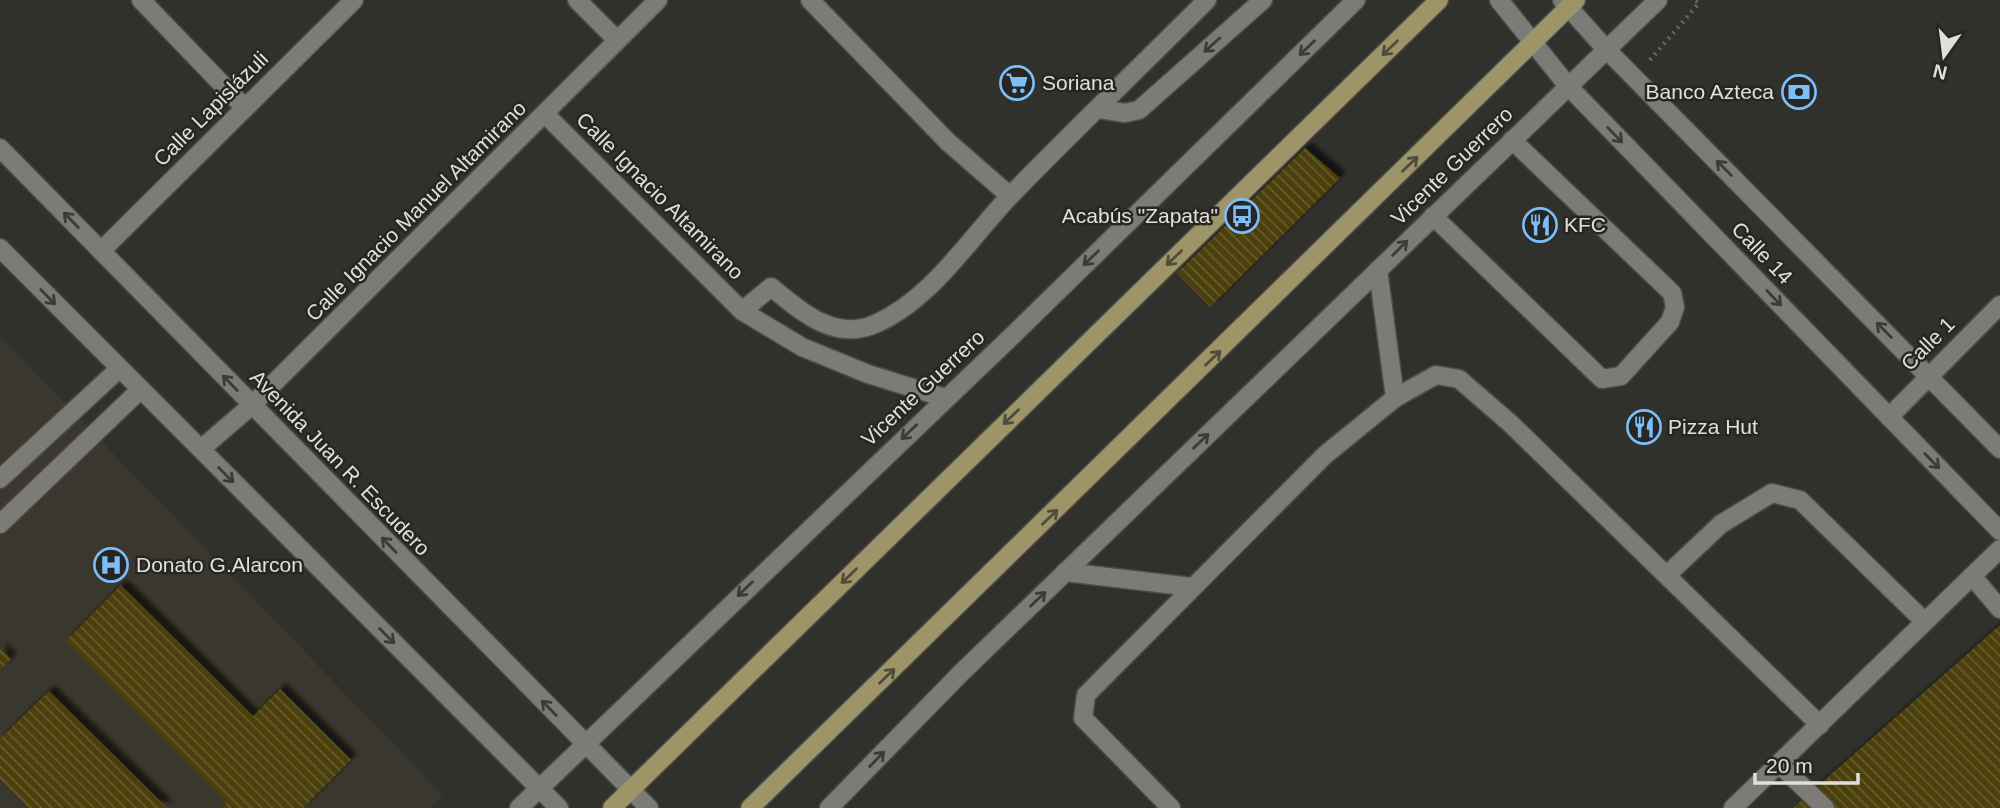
<svg xmlns="http://www.w3.org/2000/svg" width="2000" height="808" font-family="Helvetica,sans-serif">
  <defs>
    <pattern id="building-back-hatch" width="6" height="6" patternUnits="userSpaceOnUse" patternTransform="scale(1.75)"><rect width="6" height="6" fill="#4c4108"/><path d="M-1 5l2 2M0 0l6 6M5-1l2 2" fill="none" stroke="#665c2c"/></pattern>
    <filter id="shadow"><feDropShadow dx="6" dy="-6" stdDeviation="2" flood-color="#0009"/></filter>
  </defs>
  <rect width="100%" height="100%" fill="#30302c"/>
  <path fill="#3a382e" d="M0 336 443 795 429 808H0Z"/>
  <path fill="url(#building-back-hatch)" filter="url(#shadow)" d="M1305 148 1340 178 1210 307 1177 273Z
    M121 585 253 716 280 689 351 760 303 808H221L227 802 66 641Z
    M2000 625V808H1793Z
    M0 648 11 659 0 670Z
    M49 691 167 808H29L0 779V739Z"/>
  <g fill="none" stroke-linecap="round" stroke-linejoin="round">
    <g stroke="#4c4c49" stroke-width="21">
      <path id="service" d="M810 0 948 142 1010 196
        M1099 109 1125 113 1139 110 1263 0
        M546 115 742 311 802 347 868 374 945 398
        M1433 216 1602 379 1621 376 1670 322 1675 307 1672 293 1512 140
        M1378 270 1395 398
        M742 311 771 287C801 311 834 342 875 324 931 300 969 239 1010 196 1074 130 1141 66 1207 0
        M0 479 119 369
        M0 524 140 390
        M1065 572 1192 587
        M1668 574 1721 524 1772 493 1800 500 1925 622
        M1972 576 2000 609
        M1779 764 1825 808
        M1171 808 1083 718 1086 695 1325 455 1395 398 1436 375 1459 379 1511 424 1820 725
        M1733 808 2000 549"/>
    </g>
    <g stroke="#4c4c49" stroke-width="21">
      <path id="minor" d="M141 0 244 107
        M577 0 617 40
        M101 251 354 0
        M1889 417 2000 305
        M201 449 252 405 658 0"/>
    </g>
    <g stroke="#4c4c49" stroke-width="21">
      <path id="secondary" d="M1499 0 1568 86 2000 531
        M1562 0 1605 48 2000 449
        M0 148 649 808
        M0 248 559 808
        M519 808 1014 334 1356 0
        M829 808 961 673 1658 0"/>
    </g>
    <g stroke="#4c4c49" stroke-width="21">
      <path id="primary" d="M612 808 1439 0
        M750 808 1576 0"/>
    </g>
    <path stroke="#676763" stroke-width="4.5" stroke-dasharray="2 5" stroke-linecap="butt" d="M1650 60 1699 3 1695 0"/>
    <use href="#service" stroke="#7c7b77" stroke-width="18"/>
    <use href="#minor" stroke="#7c7b77" stroke-width="18"/>
    <use href="#secondary" stroke="#7c7b77" stroke-width="18"/>
    <use href="#primary" stroke="#9d9467" stroke-width="18"/>
  </g>
  <defs><path id="oneway-shaft" d="M-6 0H5M1.5-3L5.5 0L1.5 3" fill="none" stroke-width="1.6" stroke-linecap="round" stroke-linejoin="round" transform="scale(1.75)"/></defs>
  <g stroke="#3c3b38">
    <use href="#oneway-shaft" transform="translate(1212 45) rotate(138)"/>
    <use href="#oneway-shaft" transform="translate(1307 48) rotate(136)"/>
    <use href="#oneway-shaft" transform="translate(1615 135) rotate(46)"/>
    <use href="#oneway-shaft" transform="translate(1724 168) rotate(-135)"/>
    <use href="#oneway-shaft" transform="translate(71 220) rotate(-134)"/>
    <use href="#oneway-shaft" transform="translate(1400 248) rotate(-45)"/>
    <use href="#oneway-shaft" transform="translate(1091 258) rotate(136)"/>
    <use href="#oneway-shaft" transform="translate(48 297) rotate(46)"/>
    <use href="#oneway-shaft" transform="translate(1774 298) rotate(46)"/>
    <use href="#oneway-shaft" transform="translate(1884 330) rotate(-135)"/>
    <use href="#oneway-shaft" transform="translate(230 383) rotate(-134)"/>
    <use href="#oneway-shaft" transform="translate(909 432) rotate(137)"/>
    <use href="#oneway-shaft" transform="translate(1201 441) rotate(-44)"/>
    <use href="#oneway-shaft" transform="translate(1932 461) rotate(46)"/>
    <use href="#oneway-shaft" transform="translate(226 475) rotate(45)"/>
    <use href="#oneway-shaft" transform="translate(389 545) rotate(-134)"/>
    <use href="#oneway-shaft" transform="translate(745 589) rotate(136)"/>
    <use href="#oneway-shaft" transform="translate(1038 599) rotate(-44)"/>
    <use href="#oneway-shaft" transform="translate(387 636) rotate(45)"/>
    <use href="#oneway-shaft" transform="translate(549 708) rotate(-134)"/>
    <use href="#oneway-shaft" transform="translate(877 759) rotate(-46)"/>
  </g>
  <g stroke="#504c3b">
    <use href="#oneway-shaft" transform="translate(1390 48) rotate(136)"/>
    <use href="#oneway-shaft" transform="translate(1410 164) rotate(-44)"/>
    <use href="#oneway-shaft" transform="translate(1174 258) rotate(136)"/>
    <use href="#oneway-shaft" transform="translate(1213 358) rotate(-44)"/>
    <use href="#oneway-shaft" transform="translate(1011 417) rotate(136)"/>
    <use href="#oneway-shaft" transform="translate(1050 517) rotate(-44)"/>
    <use href="#oneway-shaft" transform="translate(849 576) rotate(136)"/>
    <use href="#oneway-shaft" transform="translate(887 676) rotate(-44)"/>
  </g>
  <defs>
    <g id="supermarket-ring" transform="scale(1.75)"><circle r="9.5" fill="#272623" stroke="#7dbef9" stroke-width="1.5"/><path d="M-6-5.5h2.5l.6 2H6L4.5 2H-2.5L-4.4-4H-6ZM-1.5 3.2a1.3 1.3 0 1 0 .1 0ZM3 3.2a1.3 1.3 0 1 0 .1 0Z" fill="#7dbef9"/></g>
    <g id="bank-ring" transform="scale(1.75)"><circle r="9.5" fill="#272623" stroke="#7dbef9" stroke-width="1.5"/><path d="M-6-4H6V4H-6ZM0-2.3a2.3 2.3 0 1 0 0 4.6a2.3 2.3 0 1 0 0-4.6Z" fill="#7dbef9"/></g>
    <g id="bus-ring" transform="scale(1.75)"><circle r="9.5" fill="#272623" stroke="#7dbef9" stroke-width="1.5"/><path d="M-5-6H5V4H4V6H2V4H-2V6H-4V4H-5ZM-3.5-4V0h7V-4ZM-3.5 1.2v1.5H-2V1.2ZM2 1.2v1.5H3.5V1.2Z" fill="#7dbef9"/></g>
    <g id="restaurant-ring" transform="scale(1.75)"><circle r="9.5" fill="#272623" stroke="#7dbef9" stroke-width="1.5"/><path d="M-5-6h1v4h1v-4h1v4h1v-4h1v5L-1.5 .5V6h-2V.5L-5-1ZM5-6V6H3V1.5H1.5Q1.5-4 5-6Z" fill="#7dbef9"/></g>
    <g id="hospital-ring" transform="scale(1.75)"><circle r="9.5" fill="#272623" stroke="#7dbef9" stroke-width="1.5"/><path d="M-5-5h3v3.5h4V-5h3V5h-3V1.5h-4V5h-3Z" fill="#7dbef9"/></g>
  </defs>
  <g fill-rule="evenodd">
    <use href="#supermarket-ring" x="1017" y="83"/>
    <use href="#bank-ring" x="1799" y="92"/>
    <use href="#bus-ring" x="1242" y="216"/>
    <use href="#restaurant-ring" x="1540" y="225"/>
    <use href="#restaurant-ring" x="1644" y="427"/>
    <use href="#hospital-ring" x="111" y="565"/>
  </g>
  <g text-anchor="middle" stroke-width="5" stroke-linejoin="round" paint-order="stroke">
    <g font-size="21" fill="#e0dfdd" stroke="#272623" text-anchor="start">
      <text x="1042" y="90">Soriana</text>
      <text x="1774" y="99" text-anchor="end">Banco Azteca</text>
      <text x="1218" y="223" text-anchor="end">Acabús "Zapata"</text>
      <text x="1564" y="232">KFC</text>
      <text x="1668" y="434">Pizza Hut</text>
      <text x="136" y="572">Donato G.Alarcon</text>
    </g>
    <g font-size="21" fill="#e0dfdd" stroke="#272623">
      <text transform="translate(211 109) rotate(-45)" y="7">Calle Lapislázuli</text>
      <text transform="translate(1452 166) rotate(-44)" y="7">Vicente Guerrero</text>
      <text transform="translate(660 196) rotate(45)" y="7">Calle Ignacio Altamirano</text>
      <text transform="translate(416 211) rotate(-45)" y="7">Calle Ignacio Manuel Altamirano</text>
      <text transform="translate(1762 253) rotate(46)" y="7">Calle 14</text>
      <text transform="translate(1928 344) rotate(-45)" y="7">Calle 1</text>
      <text transform="translate(923 388) rotate(-43)" y="7">Vicente Guerrero</text>
      <text transform="translate(340 463) rotate(46)" y="7">Avenida Juan R. Escudero</text>
    </g>
  </g>
  <g transform="translate(1944 56) rotate(194)" stroke="#272623" stroke-width="5" paint-order="stroke">
  <path d="M0-5L12 26L0 18L-12 26Z" fill="#e0dfdd"/>
  <text y="-10" font-size="19" font-weight="bold" text-anchor="middle" fill="#e0dfdd">N</text>
  </g>
  <path d="M1755 773v10h103v-10" fill="none" stroke="#e0dfdd" stroke-width="3.5"/>
  <text x="1766" y="773" font-size="21" fill="#e0dfdd" stroke="#272623" stroke-width="5" paint-order="stroke">20 m</text>
</svg>
